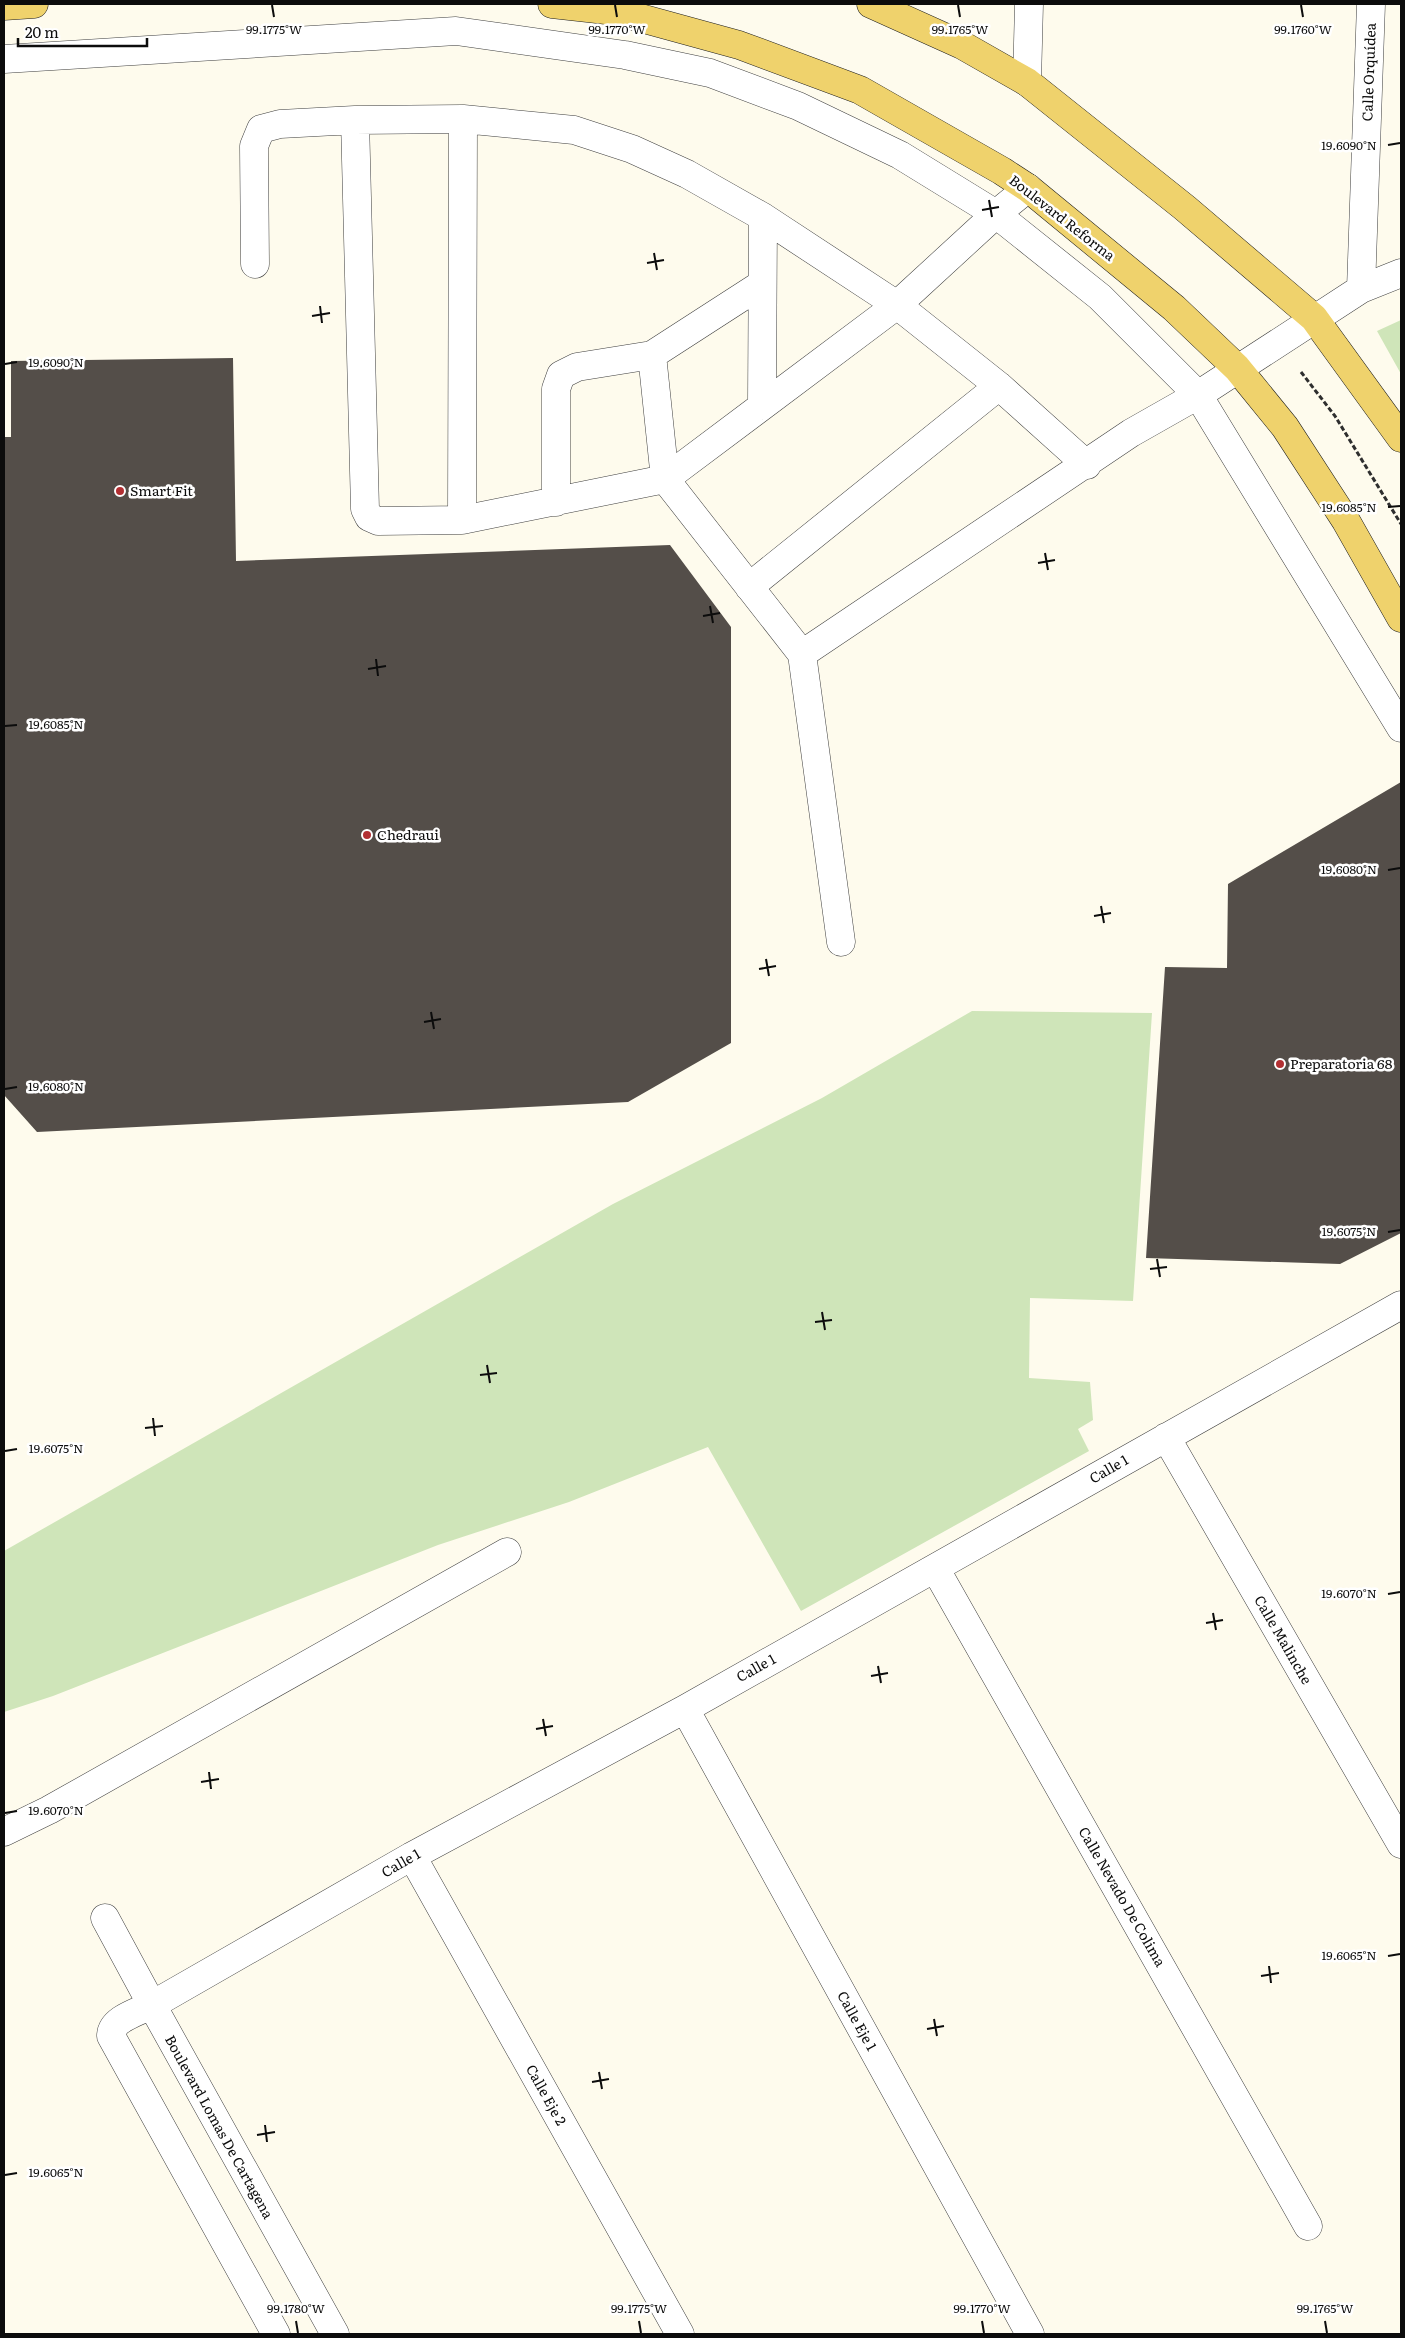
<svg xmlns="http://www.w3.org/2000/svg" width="1405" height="2338" font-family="Literata,serif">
  <rect width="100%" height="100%" fill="#fefbed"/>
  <path fill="#cfe5b9" d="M1401 320V374L1377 331Z
    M972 1011 1152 1013 1133 1301 1030 1298 1029 1378 1090 1382 1093 1420 1078 1429 1089 1451 801 1611 708 1447 569 1502 438 1545 53 1696 4 1712V1551L613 1204 822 1098Z"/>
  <path fill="#544e49" d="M233 358 236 561 670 545 731 627V1043L628 1102 37 1132 4 1095V437H11V361Z
    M1401 782V1233L1340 1264 1146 1258 1165 967 1227 968 1228 884Z"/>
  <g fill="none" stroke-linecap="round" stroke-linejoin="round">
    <g stroke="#3f3f3f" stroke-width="29">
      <path id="minor" d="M4 59 456 31 625 55 710 73 798 106 900 155 996 214 1100 297 1198 395 1401 728
        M1027 82 1029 4
        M355 120 365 509 369 517 378 521 462 520 665 479 897 305 996 214 1028 188
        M255 264 254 146 261 129 280 124 355 120 463 119 574 130 632 149 687 174 763 217 897 305 999 386 1087 465
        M1361 289 1371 4
        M652 355 762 284
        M762 406 763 217
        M556 502V389L561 375 577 367 652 355 665 479 802 654 841 942
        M462 520 463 119
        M749 587 999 386
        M802 654 1131 433 1198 395 1361 289 1401 273
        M1166 1437 1401 1844
        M935 1568 1308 2226
        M685 1709 1030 2334
        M4 1832 49 1810 507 1552
        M412 1856 680 2334
        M105 1918 152 2005 335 2334
        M276 2334 111 2036C111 2019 138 2012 152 2005L412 1856 685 1709 1401 1305"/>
    </g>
    <g stroke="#1d1d1d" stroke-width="29">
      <path id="major" d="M552 4 615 11 739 45 860 90 1002 171 1028 188 1174 308 1237 368 1285 427 1346 521 1401 618
        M871 4 962 45 1027 82 1185 208 1314 318 1401 438
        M4 6 34 4"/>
    </g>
    <path stroke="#2e2e2e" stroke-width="3" stroke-dasharray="5 2.5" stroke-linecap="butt" d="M1301 372 1335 416 1401 524"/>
    <use href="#minor" stroke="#fff" stroke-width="28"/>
    <use href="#major" stroke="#efd26c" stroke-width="28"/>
  </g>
  <path fill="none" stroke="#0c0c0c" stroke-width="2" d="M272 5 274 17M615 5 617 17M958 5 960 17M1301 5 1303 17M1388 145 1400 143M989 200 992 217M982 210 999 207M654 253 657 270M647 263 664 260M320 306 322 323M312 316 330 313M5 364 17 362M1388 507 1400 506M1045 553 1048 570M1038 563 1055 560M710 606 713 623M703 616 720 613M376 659 378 676M368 669 386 666M5 726 17 725M1388 870 1400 868M1101 906 1104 923M1094 916 1111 913M766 959 769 976M759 969 776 966M431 1012 434 1029M424 1022 441 1019M5 1089 17 1087M1388 1232 1400 1230M1157 1259 1160 1277M1150 1269 1167 1267M822 1312 825 1330M815 1322 832 1320M487 1365 490 1383M480 1375 497 1373M153 1418 155 1436M145 1428 163 1426M5 1451 17 1449M1388 1594 1400 1592M1213 1613 1216 1630M1206 1623 1223 1620M878 1666 881 1683M871 1676 888 1673M543 1719 546 1736M536 1729 553 1726M209 1772 211 1789M201 1782 219 1779M5 1813 17 1811M1388 1956 1400 1954M1269 1966 1271 1983M1261 1976 1279 1973M934 2019 937 2036M927 2029 944 2026M599 2072 602 2089M592 2082 609 2079M265 2125 267 2142M257 2135 275 2132M5 2175 17 2173M296 2321 298 2333M639 2321 641 2333M982 2321 984 2333M1325 2321 1327 2333"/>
  <g fill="#b22f32" stroke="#fff" stroke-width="2">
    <circle cx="120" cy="491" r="5"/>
    <circle cx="367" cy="835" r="5"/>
    <circle cx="1280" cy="1064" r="5"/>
  </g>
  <g text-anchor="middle" stroke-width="5" stroke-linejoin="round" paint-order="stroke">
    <g font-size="14" fill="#0c0c0c" stroke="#fff">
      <text transform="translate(1369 72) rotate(-88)" y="5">Calle Orquídea</text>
      <text transform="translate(1062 218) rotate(38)" y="5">Boulevard Reforma</text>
      <text transform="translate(1109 1469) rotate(-30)" y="5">Calle 1</text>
      <text transform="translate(1283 1640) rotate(60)" y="5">Calle Malinche</text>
      <text transform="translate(756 1668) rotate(-29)" y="5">Calle 1</text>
      <text transform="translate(401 1863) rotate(-30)" y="5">Calle 1</text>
      <text transform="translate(1122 1897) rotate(60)" y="5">Calle Nevado De Colima</text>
      <text transform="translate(857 2021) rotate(61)" y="5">Calle Eje 1</text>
      <text transform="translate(546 2095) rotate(61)" y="5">Calle Eje 2</text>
      <text transform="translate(219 2127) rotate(61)" y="5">Boulevard Lomas De Cartagena</text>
    </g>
    <g font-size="14" fill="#0c0c0c" stroke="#fff" text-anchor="start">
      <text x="130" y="496">Smart Fit</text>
      <text x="377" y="840">Chedraui</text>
      <text x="1290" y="1069">Preparatoria 68</text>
    </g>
  </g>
  <g font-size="12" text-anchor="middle" fill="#0c0c0c" stroke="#fff" stroke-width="5" stroke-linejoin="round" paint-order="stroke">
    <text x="274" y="34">99.1775°W</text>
    <text x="617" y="34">99.1770°W</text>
    <text x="960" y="34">99.1765°W</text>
    <text x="1303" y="34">99.1760°W</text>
    <text x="1349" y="150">19.6090°N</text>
    <text x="56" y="367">19.6090°N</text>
    <text x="1349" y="512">19.6085°N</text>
    <text x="56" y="729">19.6085°N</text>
    <text x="1349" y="874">19.6080°N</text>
    <text x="56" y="1091">19.6080°N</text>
    <text x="1349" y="1236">19.6075°N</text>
    <text x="56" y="1453">19.6075°N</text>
    <text x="1349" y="1598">19.6070°N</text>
    <text x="56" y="1815">19.6070°N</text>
    <text x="1349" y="1960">19.6065°N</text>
    <text x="56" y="2177">19.6065°N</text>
    <text x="296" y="2313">99.1780°W</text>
    <text x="639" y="2313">99.1775°W</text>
    <text x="982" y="2313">99.1770°W</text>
    <text x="1325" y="2313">99.1765°W</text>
  </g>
  <rect width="1405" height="2338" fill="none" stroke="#0c0c0c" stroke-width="10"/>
  <path d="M18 38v8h129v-8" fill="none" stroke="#0c0c0c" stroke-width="2.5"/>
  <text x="25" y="38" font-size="15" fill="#0c0c0c" stroke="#ffffff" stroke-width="4" paint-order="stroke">20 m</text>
</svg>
